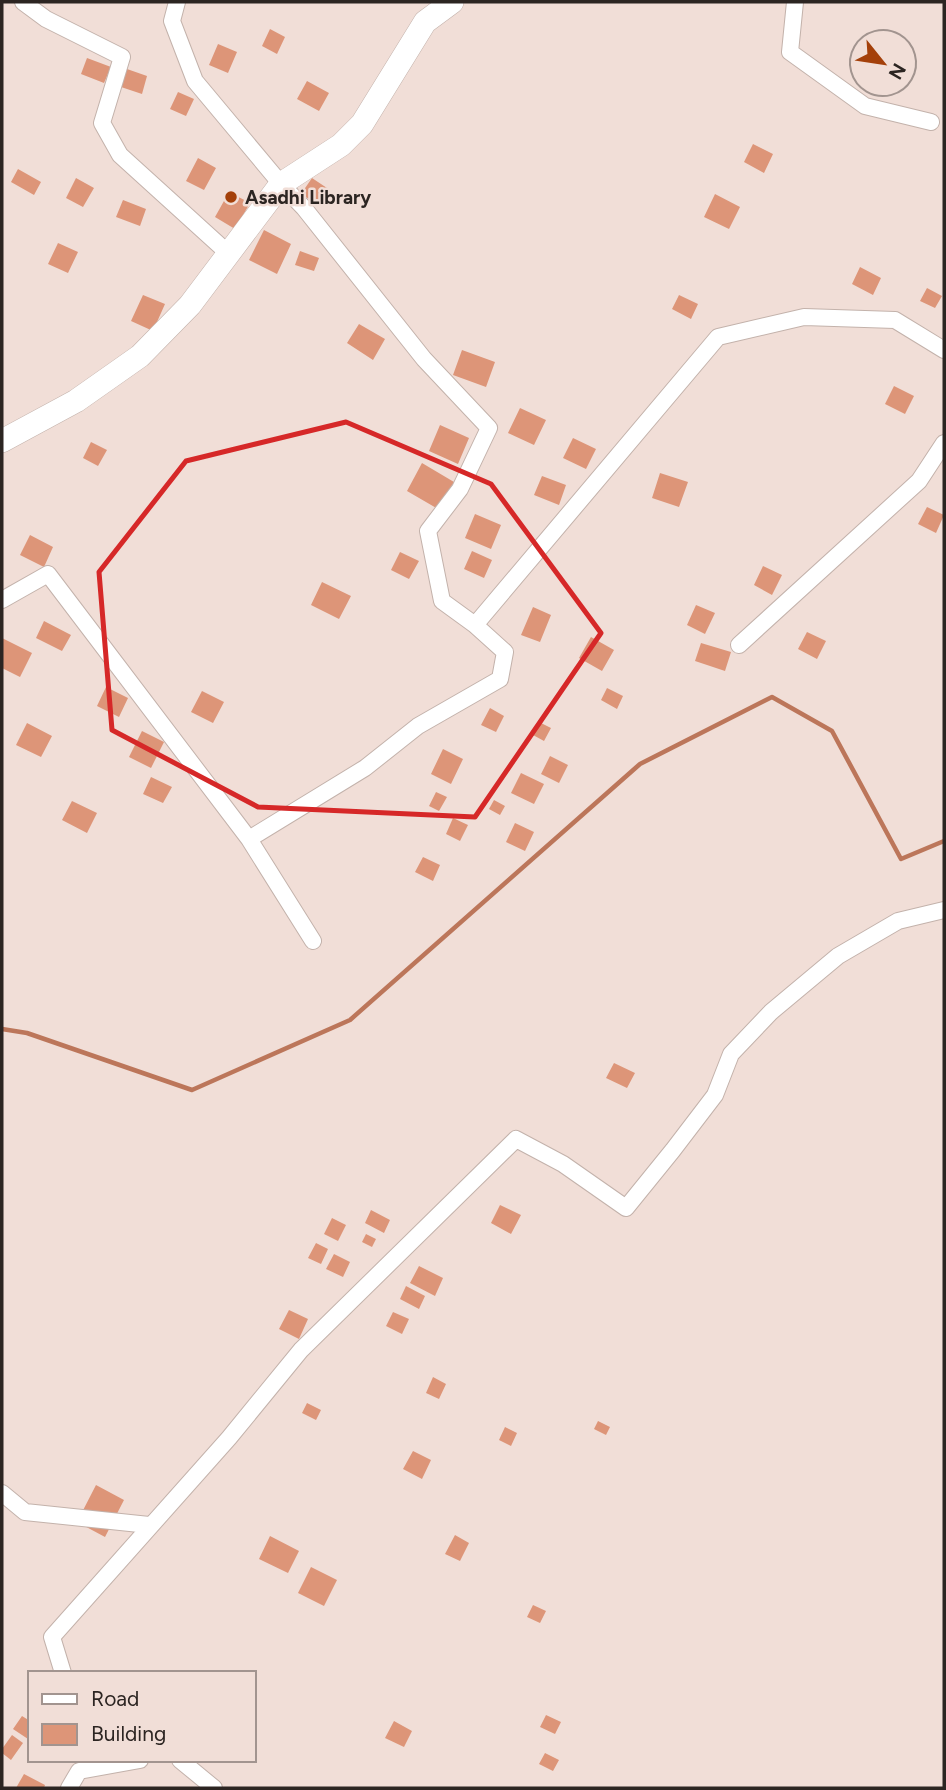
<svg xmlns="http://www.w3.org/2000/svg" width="946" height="1790" font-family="Figtree,sans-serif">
  <rect width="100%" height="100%" fill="#f1ded7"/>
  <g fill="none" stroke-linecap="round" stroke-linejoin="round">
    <path stroke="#bc765a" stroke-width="4.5" d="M2 1029 27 1033 192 1090 350 1020 640 764 772 697 832 731 901 859 944 841"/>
  </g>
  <path fill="#dd9578" d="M270 29 285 37 277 54 262 46Z
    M218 44 237 52 228 73 209 65Z
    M87 58 111 67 104 83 81 74Z
    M127 69 147 76 142 94 121 87Z
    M307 81 329 93 319 111 297 99Z
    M178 92 194 99 186 116 170 109Z
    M753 144 773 154 764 173 744 162Z
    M198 158 216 168 204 190 186 181Z
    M18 169 41 182 34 195 11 182Z
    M76 178 94 188 83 207 66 198Z
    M312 178 330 190 320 206 301 194Z
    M229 192 250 203 235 229 215 217Z
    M715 194 740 207 729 229 704 217Z
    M123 200 146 209 140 226 116 217Z
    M264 230 291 244 277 274 249 260Z
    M58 243 78 252 68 273 48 264Z
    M300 251 319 258 314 271 295 265Z
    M860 267 881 278 873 295 852 284Z
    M927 288 942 296 935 308 920 301Z
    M143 295 165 304 153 331 131 321Z
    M679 295 698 304 691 319 672 309Z
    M359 324 385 339 373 360 347 343Z
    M462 350 495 362 486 387 453 375Z
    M894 386 914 396 905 414 885 404Z
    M520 408 546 420 534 445 508 433Z
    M440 425 469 438 458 464 429 451Z
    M573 438 596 449 586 469 563 458Z
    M91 442 107 450 98 466 83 458Z
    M422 463 454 482 438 509 407 491Z
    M660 473 688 482 679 507 652 498Z
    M542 476 566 485 559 505 534 495Z
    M927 507 944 515 936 533 918 524Z
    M475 514 501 525 491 549 465 538Z
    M30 535 53 547 44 567 20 555Z
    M472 551 492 560 484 578 464 569Z
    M400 552 419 561 409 579 391 570Z
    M763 566 782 575 772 595 754 585Z
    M322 582 351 596 339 619 311 605Z
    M696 605 715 613 705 634 687 625Z
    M533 607 551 615 540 642 521 635Z
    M44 621 71 635 62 651 36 638Z
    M807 632 826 641 817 659 798 649Z
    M591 637 614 650 602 671 579 658Z
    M2 638 32 653 20 677 2 668Z
    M701 643 731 652 725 671 695 661Z
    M106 687 128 698 119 717 97 706Z
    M607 688 623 696 617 709 601 700Z
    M202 691 224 702 213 723 191 712Z
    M490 708 504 716 496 732 481 725Z
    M539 722 551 728 544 741 533 735Z
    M27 723 52 736 41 757 16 745Z
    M142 731 164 742 151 768 129 757Z
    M443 749 463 759 451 784 431 774Z
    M550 756 568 765 559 783 541 774Z
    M521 773 544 784 534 804 511 793Z
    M151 777 172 787 163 803 143 794Z
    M436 792 447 797 439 811 429 806Z
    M494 800 505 806 500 815 489 809Z
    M72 801 97 813 87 833 62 820Z
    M453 818 468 825 460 841 446 834Z
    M515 823 534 832 525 851 506 842Z
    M423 857 440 865 433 881 415 872Z
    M614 1063 635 1073 627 1088 606 1078Z
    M500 1205 521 1215 511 1234 491 1223Z
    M371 1210 390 1220 384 1233 365 1223Z
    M332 1218 346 1225 338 1241 324 1234Z
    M366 1234 376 1239 372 1247 362 1242Z
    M316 1243 328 1249 321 1264 308 1258Z
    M334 1254 350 1262 343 1277 326 1269Z
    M419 1266 443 1278 435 1296 410 1283Z
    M406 1286 425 1296 419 1309 400 1299Z
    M289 1310 308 1319 299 1339 279 1329Z
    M393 1312 409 1319 402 1334 386 1326Z
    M433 1377 446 1384 439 1399 426 1393Z
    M307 1403 321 1410 316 1420 302 1413Z
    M598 1421 610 1427 606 1435 594 1429Z
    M505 1427 517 1433 511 1446 499 1440Z
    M413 1451 431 1460 422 1479 403 1469Z
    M96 1485 124 1500 105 1537 77 1522Z
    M455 1535 469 1543 460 1561 445 1554Z
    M270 1536 299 1551 288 1573 259 1559Z
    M311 1567 337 1580 324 1606 298 1593Z
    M533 1605 546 1611 540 1623 527 1617Z
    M546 1715 561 1722 555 1734 540 1727Z
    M22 1716 30 1721 28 1739 13 1729Z
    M394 1721 412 1731 404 1747 385 1738Z
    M12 1735 23 1743 11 1760 2 1753V1749Z
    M545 1753 559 1760 553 1771 539 1764Z
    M24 1774 45 1785 44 1788H16Z"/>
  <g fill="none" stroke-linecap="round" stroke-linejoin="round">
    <g stroke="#c3b2ab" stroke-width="18">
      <path id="street" d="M23 2 46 19 122 57 102 123 120 155 229 254
        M177 2 172 21 195 81 281 184 304 208 424 359 489 428 460 489 428 531 442 601 475 625 505 652 500 679 418 726 365 768 249 839 313 941
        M795 2 790 52 865 106 931 122
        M2 600 48 574 249 839
        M475 625 718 337 804 317 895 320 944 350
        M739 645 919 481 944 443
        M2 1493 25 1512 149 1525
        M63 1673 52 1637 229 1438 301 1350 516 1139 563 1164 626 1208 673 1150 715 1095 731 1054 771 1012 838 956 898 921 944 910
        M180 1760 214 1788
        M69 1788 79 1771 140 1760"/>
    </g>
    <g stroke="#c3b2ab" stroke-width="24">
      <path id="secondary" d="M2 441 76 401 140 356 190 305 281 184 341 145 362 124 425 22 452 2"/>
    </g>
    <use href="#street" stroke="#fff" stroke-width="16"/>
    <use href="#secondary" stroke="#fff" stroke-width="23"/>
  </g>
  <path fill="none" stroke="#d62828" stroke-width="5" stroke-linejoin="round" d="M346 422 491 484 601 633 475 817 258 807 112 730 99 572 186 461Z"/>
  <circle fill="#a4400a" stroke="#f1ded7" stroke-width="2.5" cx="231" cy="197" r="7"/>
  <g text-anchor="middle" stroke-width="5" stroke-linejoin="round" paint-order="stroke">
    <g font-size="19" font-weight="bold" fill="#2c2522" stroke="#f1ded7" text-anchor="start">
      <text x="245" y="204">Asadhi Library</text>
    </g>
  </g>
  <rect width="946" height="1790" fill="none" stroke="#2c2522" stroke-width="7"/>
  <rect x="28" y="1671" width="228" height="91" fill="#f1ded7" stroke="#a2948f" stroke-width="2"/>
  <rect x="42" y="1694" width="35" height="10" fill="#ffffff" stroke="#a2948f" stroke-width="2"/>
  <text x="91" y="1706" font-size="21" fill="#2c2522">Road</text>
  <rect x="42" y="1724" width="35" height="21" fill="#dd9578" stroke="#a2948f" stroke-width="2"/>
  <text x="91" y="1741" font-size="21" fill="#2c2522">Building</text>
  <g transform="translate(883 63) rotate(120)"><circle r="33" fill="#f1ded7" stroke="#a2948f" stroke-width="2"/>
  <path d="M0-5L12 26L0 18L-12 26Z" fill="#a4400a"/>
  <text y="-10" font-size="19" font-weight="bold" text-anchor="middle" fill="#2c2522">N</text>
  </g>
</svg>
